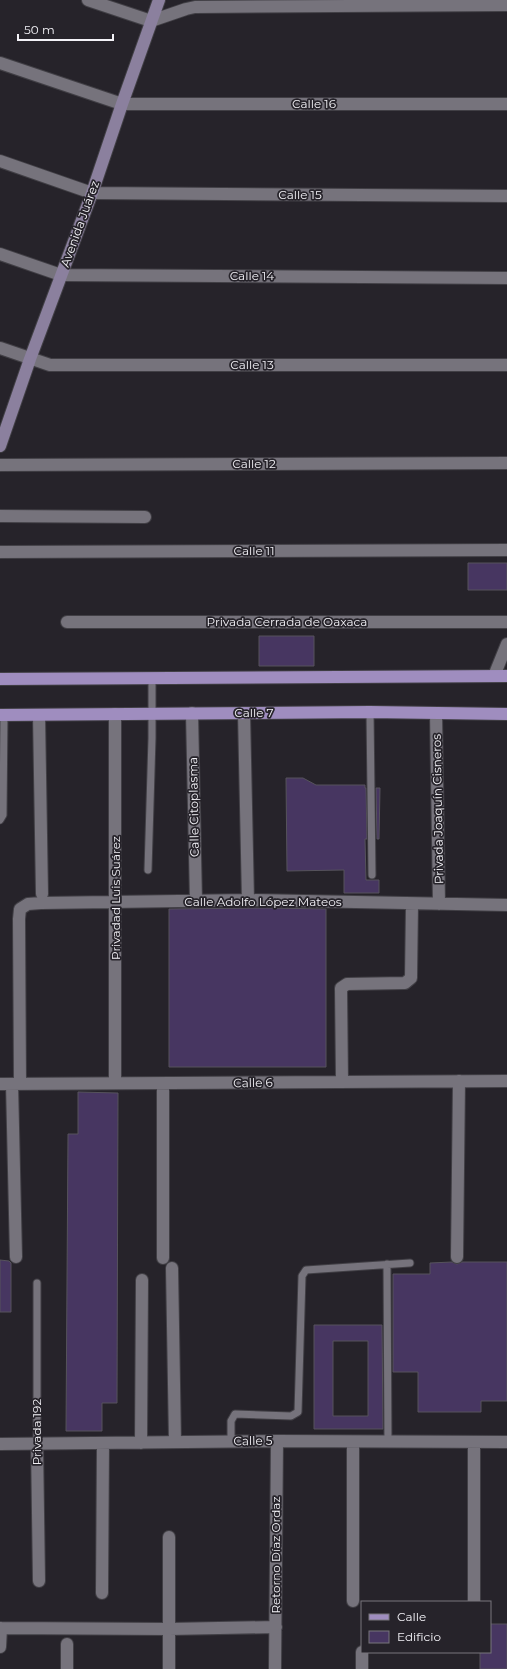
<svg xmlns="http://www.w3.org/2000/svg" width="507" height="1669" font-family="Montserrat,sans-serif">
  <rect width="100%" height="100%" fill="#26232a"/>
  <path fill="#473661" stroke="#56535c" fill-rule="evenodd" d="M468 563H507V590H468Z
    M259 636H314V666H259Z
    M286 778H303L316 785H365V788H366L367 839H365L366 880H379V893H344V870L287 871Z
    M376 788H380L379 839H377Z
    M266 908 326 909V1067H169V909Z
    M78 1092 118 1093 117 1403H102V1431H66L68 1134H78Z
    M0 1260 9 1261 11 1263V1312H0Z
    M452 1262 457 1264 462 1262H507V1401H481V1412H418V1372H393V1274H430V1263Z
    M314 1325H382L383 1429H314ZM333 1341H368V1416H333Z
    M490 1624H507V1669H480V1652H490Z"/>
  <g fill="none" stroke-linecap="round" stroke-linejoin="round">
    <g stroke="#413f45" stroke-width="9">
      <path id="lane" d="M370 712 372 875
        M0 820 3 815 4 715
        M148 870 152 738V678
        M387 1264 388 1442
        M231 1441V1421L235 1414 291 1416 298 1412 302 1276 306 1270 410 1263
        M37 1444V1283"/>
    </g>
    <g stroke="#413f45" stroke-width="14">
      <path id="street" d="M88 0 151 21 186 9 195 7 507 5
        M0 63 122 104H507
        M0 161 92 193 507 196
        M0 254 61 275 507 278
        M0 348 50 365H507
        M0 465 507 463
        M0 516 145 517
        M0 552 507 550
        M67 622H507
        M494 676 507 644
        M192 713 196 901
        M244 713 248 900
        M436 713 439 904
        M39 715 42 894
        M342 1082 341 988 347 984 405 983 411 978 412 904
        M115 1083V714
        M0 1084 507 1081
        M12 1084 16 1257
        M20 1084 19 919 20 909 28 904 41 903 248 900 507 905
        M163 1084V1258
        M457 1257 459 1081
        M172 1268 175 1442
        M353 1442V1601
        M141 1443 142 1280
        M0 1444 277 1441 507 1442
        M37 1444 39 1581
        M169 1537V1669
        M102 1593 103 1443
        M474 1602V1442
        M0 1628 169 1629 276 1627
        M0 1647 1 1628
        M67 1669V1644
        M275 1669 277 1441
        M362 1669V1652"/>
    </g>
    <g stroke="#413f45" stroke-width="14">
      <path id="secondary" d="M0 446 30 359 92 193 122 104 159 0"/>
    </g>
    <g stroke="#413f45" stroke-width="14">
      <path id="primary" d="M0 679 507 676
        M0 715 370 712 507 714"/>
    </g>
    <use href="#lane" stroke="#76737c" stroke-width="7"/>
    <use href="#street" stroke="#76737c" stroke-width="12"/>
    <use href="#secondary" stroke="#8b809e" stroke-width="12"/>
    <use href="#primary" stroke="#9f8dbf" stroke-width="12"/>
  </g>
  <g text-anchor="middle" stroke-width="3.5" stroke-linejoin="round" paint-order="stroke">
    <g font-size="12" fill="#f3f2f7" stroke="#26232a">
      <text x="314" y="108">Calle 16</text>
      <text x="300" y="199">Calle 15</text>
      <text transform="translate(80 224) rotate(-70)" y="4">Avenida Juárez</text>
      <text x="252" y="280">Calle 14</text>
      <text x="252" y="369">Calle 13</text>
      <text x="254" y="468">Calle 12</text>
      <text x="254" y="555">Calle 11</text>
      <text x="287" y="626">Privada Cerrada de Oaxaca</text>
      <text x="254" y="717">Calle 7</text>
      <text transform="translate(194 807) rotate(-91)" y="4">Calle Citoplasma</text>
      <text transform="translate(438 809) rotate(-91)" y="4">Privada Joaquín Cisneros</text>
      <text transform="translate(116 898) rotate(-90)" y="4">Privadad Luis Suárez</text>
      <text x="263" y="906">Calle Adolfo López Mateos</text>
      <text transform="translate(253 1083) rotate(-1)" y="4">Calle 6</text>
      <text transform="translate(37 1432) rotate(-90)" y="4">Privada 192</text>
      <text transform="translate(253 1441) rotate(-1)" y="4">Calle 5</text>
      <text transform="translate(276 1555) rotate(-90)" y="4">Retorno Díaz Ordaz</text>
    </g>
  </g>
  <rect x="361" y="1601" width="130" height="52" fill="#26232a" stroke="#78767c"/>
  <rect x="369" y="1614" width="20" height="6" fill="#9f8dbf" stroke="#78767c"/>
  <text x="397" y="1621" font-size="12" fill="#f3f2f7">Calle</text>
  <rect x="369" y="1631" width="20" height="12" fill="#473661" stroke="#78767c"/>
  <text x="397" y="1641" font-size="12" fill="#f3f2f7">Edificio</text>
  <path d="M18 34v6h95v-6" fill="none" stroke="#f3f2f7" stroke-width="2"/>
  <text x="24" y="34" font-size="12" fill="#f3f2f7" stroke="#26232a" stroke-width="3" paint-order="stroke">50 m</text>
</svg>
